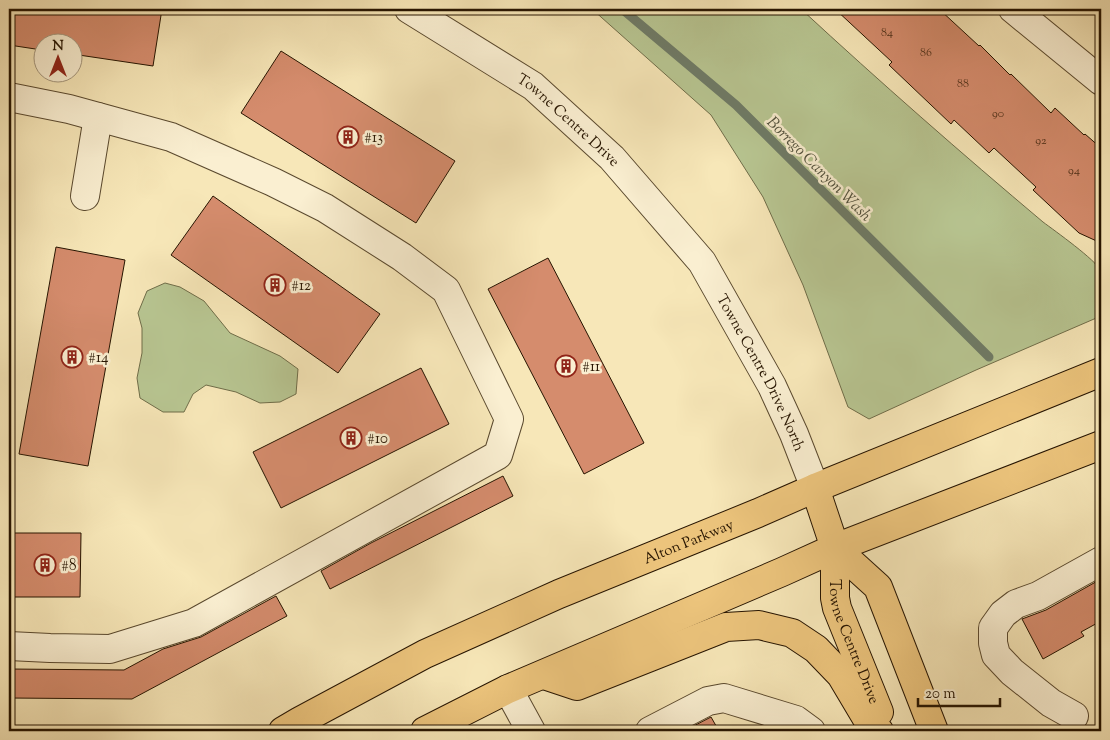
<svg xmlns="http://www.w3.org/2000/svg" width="1110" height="740" font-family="'Sorts Mill Goudy',serif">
  <rect width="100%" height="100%" fill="#f7e7b8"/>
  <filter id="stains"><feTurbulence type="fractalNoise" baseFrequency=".004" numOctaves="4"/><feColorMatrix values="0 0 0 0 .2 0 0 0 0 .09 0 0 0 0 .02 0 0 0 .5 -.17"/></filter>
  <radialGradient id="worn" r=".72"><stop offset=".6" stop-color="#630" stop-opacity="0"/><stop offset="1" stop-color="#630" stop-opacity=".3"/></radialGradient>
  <path fill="#b8c692" stroke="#6f6d49" d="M592 9H801C880 82 961 153 1043 222 1055 231 1096 260 1101 271 1103 276 1101 308 1101 316L976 370 869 419 848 407 803 285 763 197 711 115Z
    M165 283 180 287 204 301 230 333 280 356 298 369 296 394 280 402 260 403 236 392 206 385 193 394 184 412H163L140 398 137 378 142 353V328L138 313 147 291Z"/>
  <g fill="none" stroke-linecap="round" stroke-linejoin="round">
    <path stroke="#6e7b67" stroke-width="9" d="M622 9 736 105 989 357"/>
  </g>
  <path fill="#d58c6d" stroke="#261400" d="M9 9H162L153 66 72 54V42H42V50L9 45Z
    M835 9H939L979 46 980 45 1010 75 1011 74 1051 113 1055 108 1084 135 1085 134 1101 148V243L1079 233 1033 190 1036 187 994 148 989 153 954 120 951 124 889 65 892 62Z
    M281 51 455 161 416 223 241 113Z
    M213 196 380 314 338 373 171 255Z
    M56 247 125 260 88 466 19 454Z
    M548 258 644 443 584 474 488 289Z
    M421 368 449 424 281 508 253 452Z
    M503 476 513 496 330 589 321 571 371 543Z
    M9 533H81L80 597H9Z
    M1101 579V621L1081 632 1084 636 1043 659 1022 619 1046 610Z
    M276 596 287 616 132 699 9 698V669L124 670 163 649 201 637Z
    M711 717 719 731H684Z"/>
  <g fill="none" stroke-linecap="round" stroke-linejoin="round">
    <g stroke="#5a492e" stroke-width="30">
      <g id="minor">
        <path id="s1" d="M409 9 533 86 612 158 702 262 772 386 794 434 815 488"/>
        <path d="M1013 9 1101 81"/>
        <path d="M9 97 69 109 171 137 273 182 325 208 402 257 446 290 509 419 498 455 194 623 110 649 50 648 9 646"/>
        <path d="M85 196 98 117"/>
        <path d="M508 689 531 731"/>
        <path d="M1074 716 1051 703 1012 672 996 655 993 643V628L1003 614 1016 604 1038 596 1101 561"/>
        <path d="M650 731 708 701 724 698 796 720 811 731"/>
      </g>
    </g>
    <g stroke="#261400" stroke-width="30">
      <g id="major">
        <path id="s2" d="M815 488 835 548V598L837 608 879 712"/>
        <path d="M835 548 878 587 934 731"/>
        <path d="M544 675 577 686 726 627 759 625 792 633 816 649 841 675 866 717 879 731"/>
        <path id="s3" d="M283 731 300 721 425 654 559 594 758 513 815 488 1101 372"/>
        <path d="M425 731 508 689 782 572 835 548 1101 445"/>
      </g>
    </g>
    <use href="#minor" stroke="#faefd1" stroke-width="28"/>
    <use href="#major" stroke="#ecc47c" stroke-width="28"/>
  </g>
  <defs>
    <g id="building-ring" transform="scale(1.125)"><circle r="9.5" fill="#faefd1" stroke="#8f2418" stroke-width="1.5"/><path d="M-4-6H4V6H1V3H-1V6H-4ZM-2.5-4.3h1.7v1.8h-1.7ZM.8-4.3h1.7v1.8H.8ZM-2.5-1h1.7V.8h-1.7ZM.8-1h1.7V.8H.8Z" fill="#8f2418"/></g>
  </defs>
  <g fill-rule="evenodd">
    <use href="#building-ring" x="348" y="137"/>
    <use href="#building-ring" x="275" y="285"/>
    <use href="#building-ring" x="72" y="357"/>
    <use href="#building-ring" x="566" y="366"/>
    <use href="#building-ring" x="351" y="438"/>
    <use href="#building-ring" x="45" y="565"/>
  </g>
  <g text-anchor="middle" stroke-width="5" stroke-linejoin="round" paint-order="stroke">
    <g font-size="12" fill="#52321b">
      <text x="887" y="36">84</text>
      <text x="926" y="56">86</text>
      <text x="963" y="87">88</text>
      <text x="998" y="117">90</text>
      <text x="1041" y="144">92</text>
      <text x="1074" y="174">94</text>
    </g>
    <g font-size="15" fill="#261400" stroke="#faefd1">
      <text dy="5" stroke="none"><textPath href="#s1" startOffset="195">Towne Centre Drive</textPath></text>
      <text dy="5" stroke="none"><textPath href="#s1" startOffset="516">Towne Centre Drive North</textPath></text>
      <text dy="5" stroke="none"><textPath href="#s3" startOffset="448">Alton Parkway</textPath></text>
      <text dy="5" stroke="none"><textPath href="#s2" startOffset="160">Towne Centre Drive</textPath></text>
    </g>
    <g font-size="15" fill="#261400" stroke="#faefd1" text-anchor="start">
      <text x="364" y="142">#13</text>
      <text x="291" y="290">#12</text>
      <text x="88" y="362">#14</text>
      <text x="582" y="371">#11</text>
      <text x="367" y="443">#10</text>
      <text x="61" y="570">#8</text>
    </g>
    <g font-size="16" font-style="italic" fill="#50503c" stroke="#faefd1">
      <text transform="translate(820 168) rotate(45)" y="6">Borrego Canyon Wash</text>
    </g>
  </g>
  <rect width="1110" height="740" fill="none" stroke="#f7e7b8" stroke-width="30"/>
  <rect x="10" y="10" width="1090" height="720" fill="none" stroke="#261400" stroke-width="2.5"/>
  <rect x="15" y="15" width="1080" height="710" fill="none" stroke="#261400"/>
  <g transform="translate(58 58)"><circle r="24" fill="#faefd1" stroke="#a5977d"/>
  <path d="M0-4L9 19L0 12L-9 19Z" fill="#8f2418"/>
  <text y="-8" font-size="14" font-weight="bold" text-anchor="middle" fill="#261400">N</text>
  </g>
  <path d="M918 698v8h82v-8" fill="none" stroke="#261400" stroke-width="2.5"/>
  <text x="925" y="698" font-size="15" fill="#261400" stroke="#faefd1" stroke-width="4" paint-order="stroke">20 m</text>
  <rect width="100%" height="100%" filter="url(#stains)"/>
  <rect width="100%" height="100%" fill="url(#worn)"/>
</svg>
